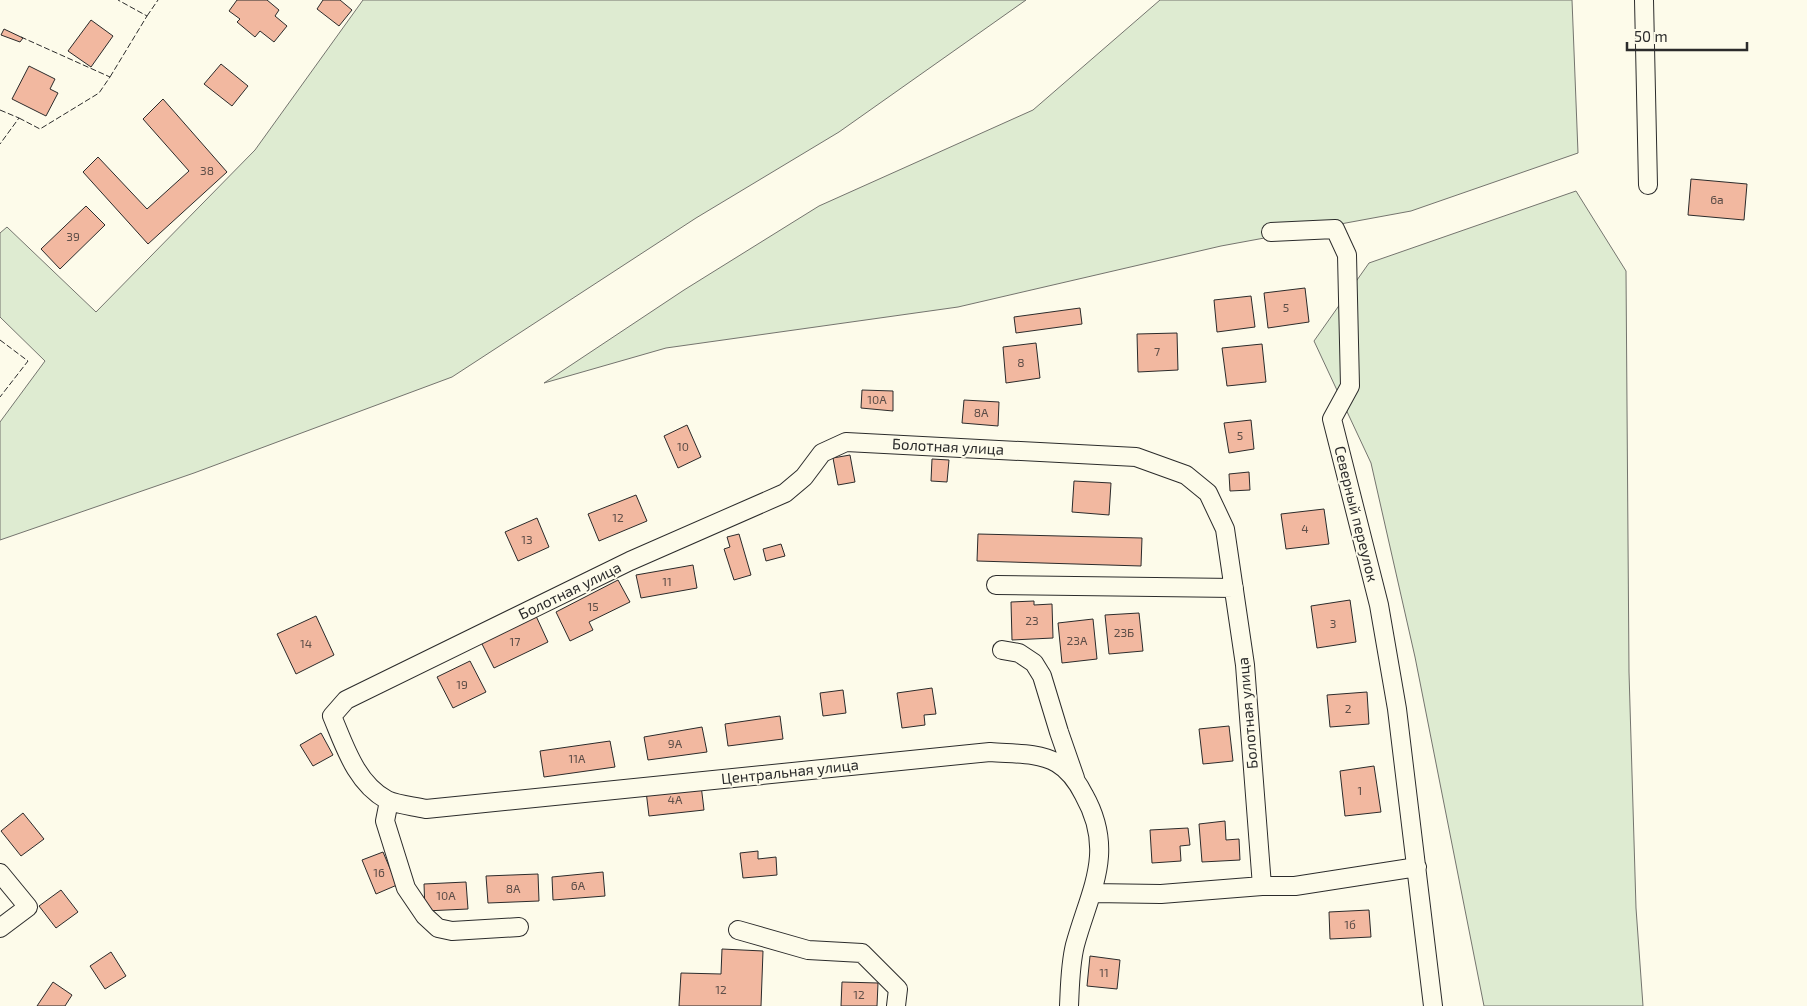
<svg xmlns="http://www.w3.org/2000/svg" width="1807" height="1006" font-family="'Exo 2',sans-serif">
  <rect width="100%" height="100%" fill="#fdfbea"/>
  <path fill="#deebd1" stroke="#74746e" d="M363 0H1026L839 132 696 218 452 377 194 473 0 540V422L45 361 0 317V233L7 227 96 312 255 150Z
    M1160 0H1572L1578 153 1411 211 1221 246 958 307 666 348 544 383 684 290 819 206 1033 110Z
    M1576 191 1626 271 1629 672 1636 908 1643 1006H1484L1415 657 1371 463 1314 341 1369 263Z"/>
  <path fill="#f2b8a0" stroke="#2b2b2b" d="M237 0H267L279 10 275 16 287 26 274 42 260 31 255 37 237 22 240 19 229 11Z
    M323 0H340L352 10 339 26 317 9Z
    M91 20 113 36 91 67 68 51Z
    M4 29 23 38 20 42 1 35Z
    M221 64 248 86 232 106 204 84Z
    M29 66 55 79 50 89 58 93 46 116 12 99Z
    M163 99 227 172 148 244 83 172 98 157 147 209 189 171 143 119Z
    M1691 179 1747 184 1744 220 1688 215Z
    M86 206 105 225 60 269 41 249Z
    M1305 288 1309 322 1268 328 1264 293Z
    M1251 296 1255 327 1217 332 1214 300Z
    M1080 308 1082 324 1016 333 1014 317Z
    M1177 333 1178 370 1138 372 1137 334Z
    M1036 343 1040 378 1006 383 1003 347Z
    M1262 344 1266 382 1227 386 1222 348Z
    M862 390 893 391V411L861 408Z
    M964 400 999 402 998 426 962 423Z
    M1251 420 1254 449 1229 453 1224 423Z
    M687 425 701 457 678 468 664 436Z
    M850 455 855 482 838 485 833 458Z
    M932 459 949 460 947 482 931 481Z
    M1249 472 1250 490 1230 491 1229 474Z
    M1074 481 1111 483 1109 515 1072 512Z
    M636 495 647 521 599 541 588 514Z
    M1324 509 1329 544 1286 549 1281 514Z
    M537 518 549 547 518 561 505 532Z
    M739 534 751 575 734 580 724 549 730 547 727 537Z
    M978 534 1142 538 1141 566 977 561Z
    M781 544 785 556 766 561 763 549Z
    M693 565 697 588 641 598 636 575Z
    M618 580 630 602 589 622 593 630 570 641 556 612Z
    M1350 600 1356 642 1317 648 1311 606Z
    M1034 601V605L1052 604 1053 638 1012 640 1011 602Z
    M1139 613 1143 651 1109 654 1105 615Z
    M316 616 334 655 296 674 277 634Z
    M536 616 548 642 494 668 481 642Z
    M1093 619 1097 659 1062 663 1058 623Z
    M470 661 486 692 453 708 437 677Z
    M932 688 936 714 924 715 925 725 902 728 897 693Z
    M843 690 846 713 823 716 820 693Z
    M1367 692 1369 724 1330 727 1327 695Z
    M780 716 783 739 728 746 725 724Z
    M1229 726 1233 761 1203 764 1199 729Z
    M702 727 707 752 648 760 644 737Z
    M321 733 333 755 313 766 300 745Z
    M610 741 615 767 544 777 540 751Z
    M1374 766 1381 812 1345 816 1340 771Z
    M701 785 704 810 649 816 646 791Z
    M23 813 44 839 21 856 1 831Z
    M1225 821 1226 840 1239 839 1240 860 1202 862 1199 824Z
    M1188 828 1190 845 1180 846 1181 861 1152 863 1150 830Z
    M758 851V859L776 857 777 875 743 878 740 853Z
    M383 852 397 885 376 894 362 860Z
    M603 872 605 896 553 900 552 877Z
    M538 874 539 901 488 903 486 876Z
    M466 882 468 909 425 911 424 884Z
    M61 890 78 912 56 928 39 906Z
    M1369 910 1371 937 1330 939 1329 912Z
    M722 949 763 951 761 1006H679L681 973 721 974Z
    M111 952 126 976 105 989 90 966Z
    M1090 956 1120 960 1117 989 1087 986Z
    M53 982 72 995 65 1006H37Z
    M842 982 878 983 877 1006H841Z"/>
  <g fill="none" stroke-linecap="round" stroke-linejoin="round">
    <g stroke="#2b2b2b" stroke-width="20">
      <path id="minor" d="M1644 0 1648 185
        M1271 232 1335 229 1347 255 1350 386 1332 419 1379 605 1397 709 1433 1006
        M996 585 1234 588
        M1002 650 1019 653 1034 663 1042 676 1059 732 1075 778
        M389 801 385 821 406 888 425 916 438 928 452 931 519 927
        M0 873 28 907 0 928
        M1092 893 1161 894 1262 886H1295L1417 867
        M738 930 808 950 862 953 898 989 896 1006
        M1069 1006C1070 986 1070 965 1075 945 1090 890 1116 852 1084 795 1078 783 1069 770 1057 763 1038 752 1011 754 990 752L426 809C414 806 398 805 387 800 356 783 345 747 332 716L346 700 630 561 785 493 804 477 822 453 846 442 1136 457 1186 475 1208 493 1225 529 1245 665 1262 886"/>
    </g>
    <use href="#minor" stroke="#fdfbea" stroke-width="18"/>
    <path stroke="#2b2b2b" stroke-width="1" stroke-dasharray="6 2.5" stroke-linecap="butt" d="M147 16 158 0
      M110 77 147 16 118 0
      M0 110 19 118 0 144
      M19 118 40 129 99 93 110 77 21 37
      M0 340 28 361 0 397"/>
  </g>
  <g text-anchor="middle" stroke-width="4" stroke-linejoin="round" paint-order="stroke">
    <g font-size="12" fill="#5d4e48">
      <text x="207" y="175">38</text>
      <text x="1717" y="204">6а</text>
      <text x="73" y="241">39</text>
      <text x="1286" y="312">5</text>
      <text x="1157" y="356">7</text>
      <text x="1021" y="367">8</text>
      <text x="877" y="404">10А</text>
      <text x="981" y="417">8А</text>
      <text x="1240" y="440">5</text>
      <text x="683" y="451">10</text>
      <text x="618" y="522">12</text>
      <text x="1305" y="533">4</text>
      <text x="527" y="544">13</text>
      <text x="667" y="586">11</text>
      <text x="593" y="611">15</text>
      <text x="1032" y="625">23</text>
      <text x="1333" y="628">3</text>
      <text x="1124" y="637">23Б</text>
      <text x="1077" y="645">23А</text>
      <text x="515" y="646">17</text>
      <text x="306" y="648">14</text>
      <text x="462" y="689">19</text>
      <text x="1348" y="713">2</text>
      <text x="675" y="748">9А</text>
      <text x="577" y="763">11А</text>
      <text x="1360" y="795">1</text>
      <text x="675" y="804">4А</text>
      <text x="379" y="877">16</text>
      <text x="578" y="890">6А</text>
      <text x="513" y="893">8А</text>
      <text x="446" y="900">10А</text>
      <text x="1350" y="929">1б</text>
      <text x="1104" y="977">11</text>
      <text x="721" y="994">12</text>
      <text x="859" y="999">12</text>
    </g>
    <g font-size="15" fill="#2b2b2b" stroke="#fdfbea">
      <text transform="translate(948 447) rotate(3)" y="5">Болотная улица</text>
      <text transform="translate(1356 514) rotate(76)" y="5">Северный переулок</text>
      <text transform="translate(570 591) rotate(-26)" y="5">Болотная улица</text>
      <text transform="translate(1248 713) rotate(-95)" y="5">Болотная улица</text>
      <text transform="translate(790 772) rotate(-6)" y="5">Центральная улица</text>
    </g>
  </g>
  <path d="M1627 42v8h120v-8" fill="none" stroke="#2b2b2b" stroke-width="2.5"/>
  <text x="1634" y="42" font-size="15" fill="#2b2b2b" stroke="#fdfbea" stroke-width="4" paint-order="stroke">50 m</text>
</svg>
